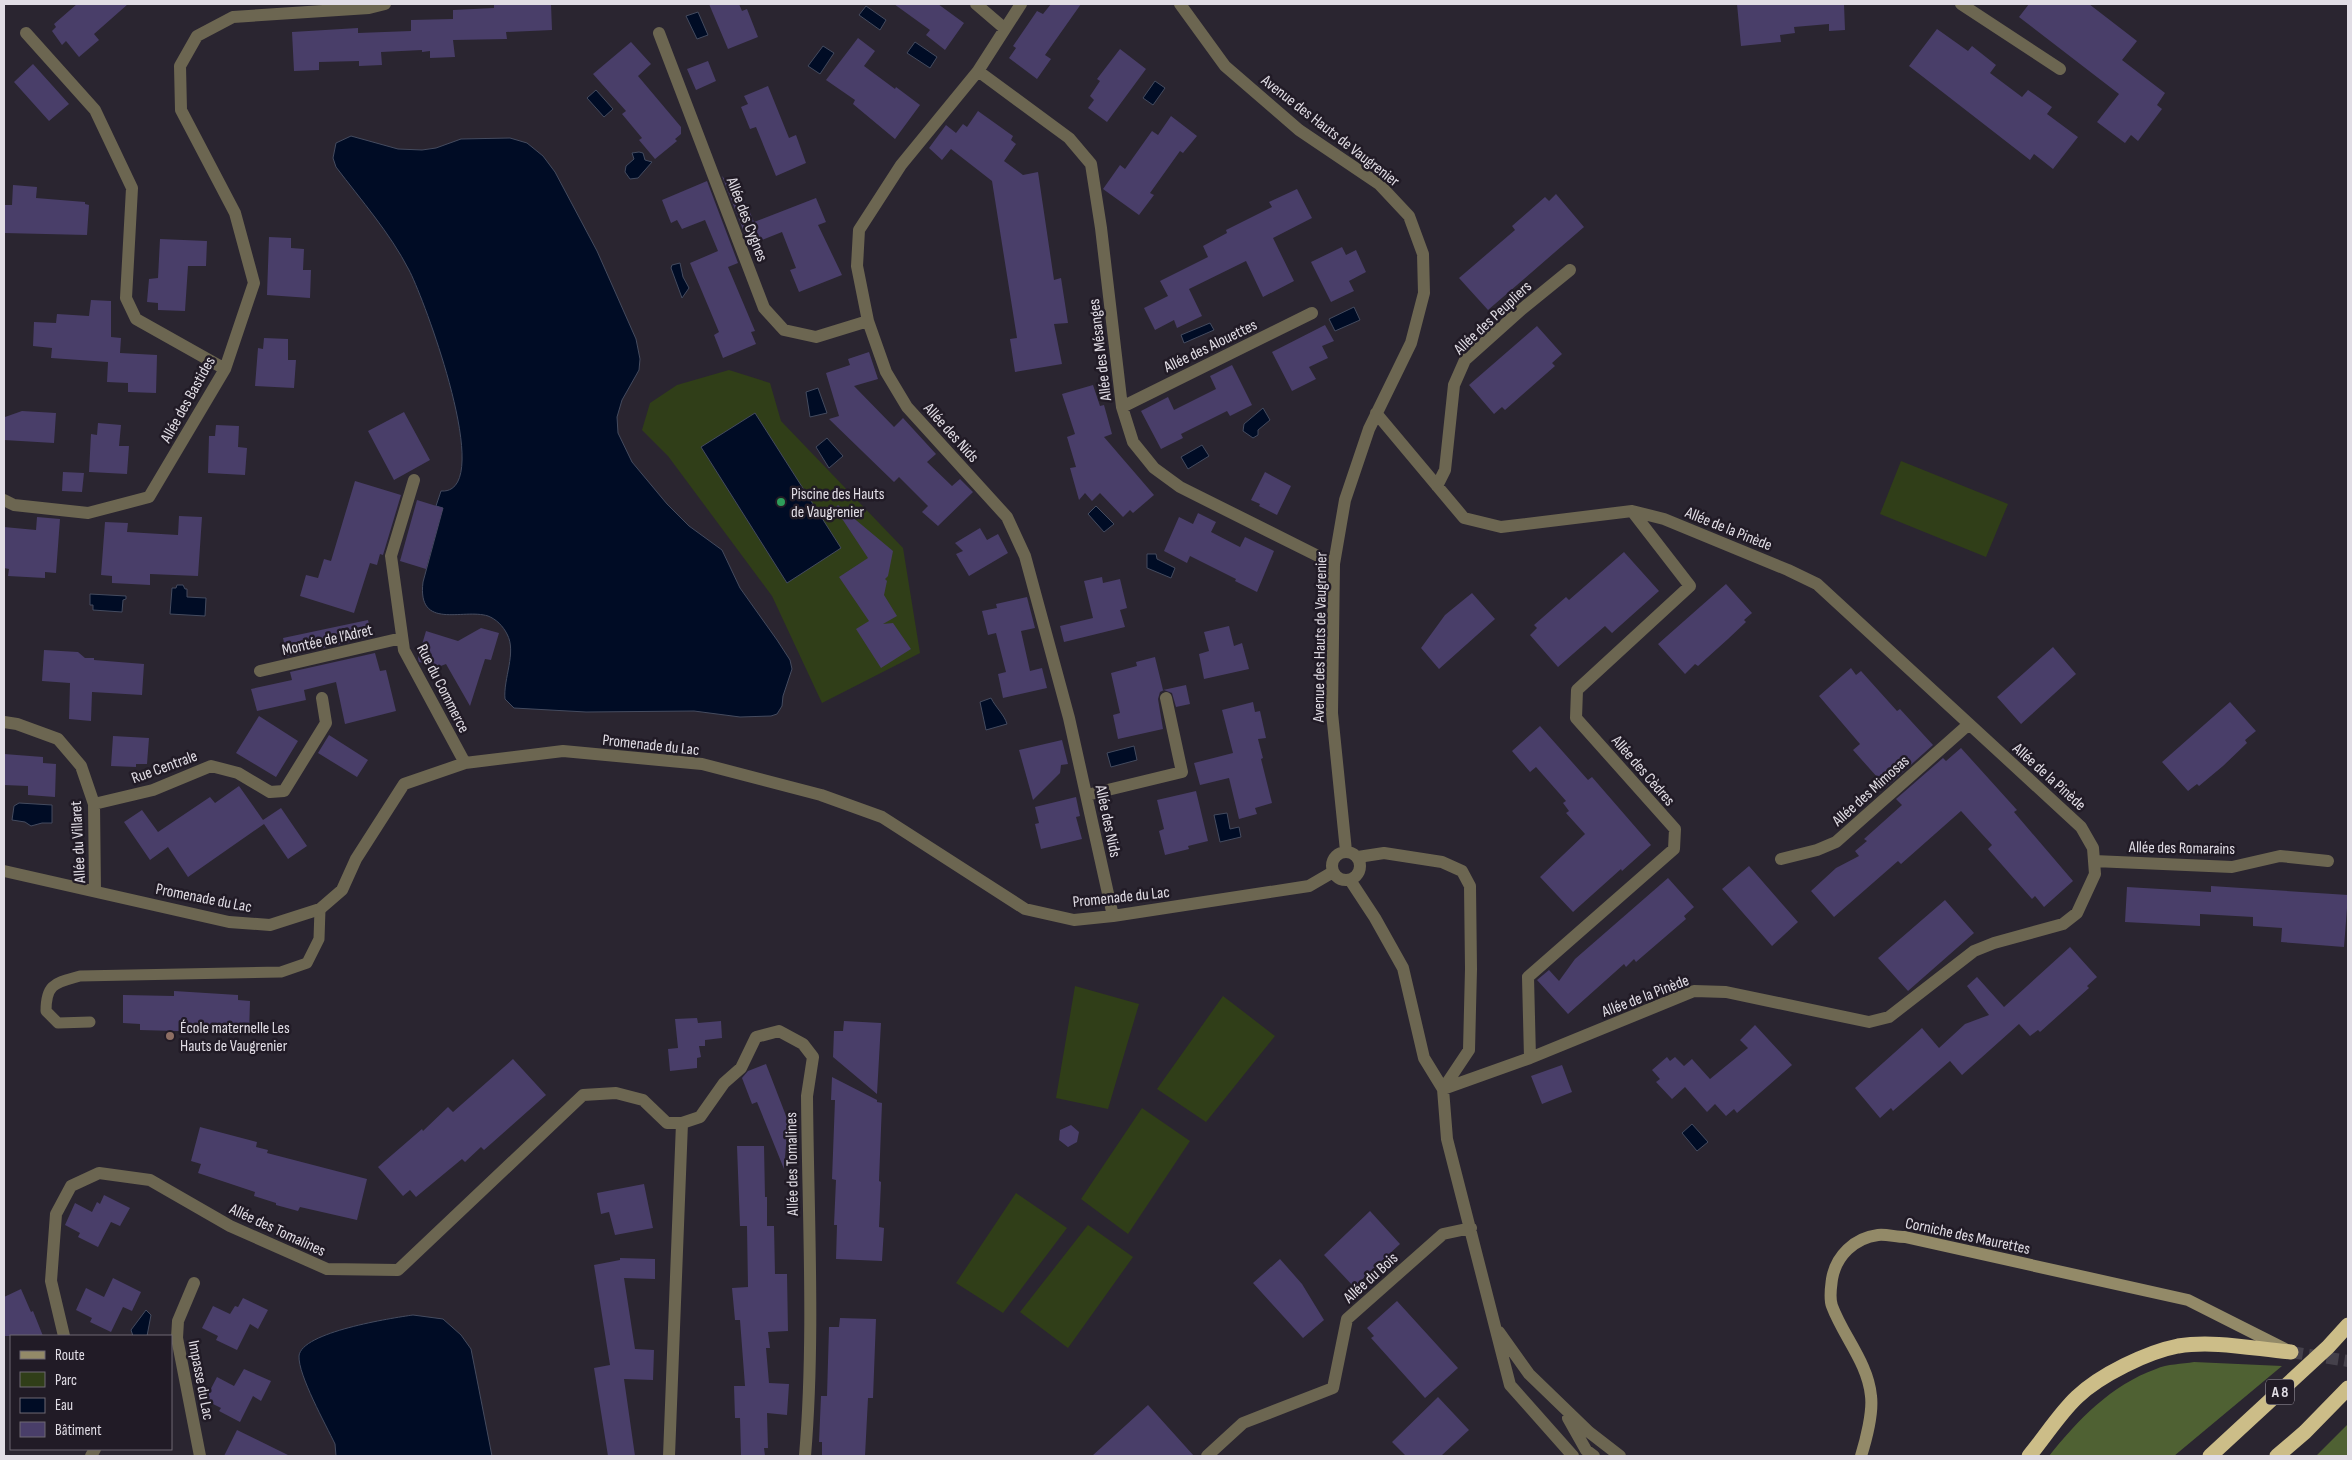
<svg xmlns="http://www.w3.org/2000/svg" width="2352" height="1460" font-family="'Sofia Sans Condensed',sans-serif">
  <rect width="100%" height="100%" fill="#2a2530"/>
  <path fill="#303e18" d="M729 370 770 383 781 421 903 548 920 653 822 703 772 596 668 456 642 430 650 403 677 385Z
    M1901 461 2008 504 1986 557 1880 514Z
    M1075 986 1139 1004 1108 1109 1056 1098Z
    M1223 996 1275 1036 1206 1122 1157 1089Z
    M1142 1108 1190 1141 1128 1234 1081 1199Z
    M1016 1193 1067 1228 1003 1313 956 1283Z
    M1088 1225 1133 1257 1068 1348 1020 1312Z"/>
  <path fill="#4f6133" d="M2194 1362 2282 1366 2174 1456H2049C2078 1420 2111 1385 2156 1369 2167 1364 2182 1364 2194 1362Z
    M2348 1424V1456H2316Z"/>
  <path fill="#000c25" stroke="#444b5f" d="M866 6 886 20 880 30 859 15Z
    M698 12 708 35 697 39 686 16Z
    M915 42 937 57 930 68 907 53Z
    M823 46 834 53 820 74 808 66Z
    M1155 81 1165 88 1153 105 1143 98Z
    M596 90 613 109 604 117 587 98Z
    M351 136 398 149 422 150 436 148 461 139 510 138 527 143 543 156 555 172 597 251 636 339 640 359 639 370 622 400 617 417 618 433 632 462 667 504 689 526 722 550 740 588 777 640 790 660 792 669 783 696 782 706 777 714 771 716 740 717 694 711 586 712 514 708 505 699C503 679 517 652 507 634 503 626 496 619 488 616 463 608 417 631 423 582L443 508 436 506 441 491C498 495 423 296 409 270 390 233 361 200 336 167L333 158 336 143Z
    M639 152 643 153 645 160 652 162 638 178 630 179 625 172 626 166 634 159 632 153Z
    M680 263 683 277 689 288 682 298 671 268 672 265Z
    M1354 307 1360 320 1335 331 1329 319Z
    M1210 323 1214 330 1184 343 1181 335Z
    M818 388 827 413 810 417 806 392Z
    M1263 408 1270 420 1258 430V435L1253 438 1243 431 1244 424Z
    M755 413 841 548 787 583 701 447Z
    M827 438 843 456 829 468 816 447Z
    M1202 445 1209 456 1188 469 1181 457Z
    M1096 506 1114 524 1104 532 1088 514Z
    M1147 554H1156L1157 559 1175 568 1171 578 1147 568Z
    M177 585H183L185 589H187V597L206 598 205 616 170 614 172 588H176Z
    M90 594 126 596V599L123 600 122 612 93 610V605H90Z
    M991 698C996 708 1004 714 1007 724L986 730 980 702Z
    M1134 746 1137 760 1111 767 1107 753Z
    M19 803 52 805V823H42L31 826 25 822 12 820 14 806Z
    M1227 813 1230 829 1239 827 1241 837 1220 842 1214 815Z
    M1692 1124 1708 1142 1697 1151 1682 1133Z
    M146 1310 151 1315 147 1336H133L131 1330Z
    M413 1315 443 1319 461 1335 471 1349 492 1456H336L335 1444C326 1425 298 1375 299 1356 301 1332 392 1318 413 1315Z"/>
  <path fill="#493e69" d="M77 4H128L94 34 99 40 79 57 66 41 62 45 52 31 56 27 54 24Z
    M494 4H551L552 30 506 32 507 39 453 40 455 57 430 58V51L422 52V50L381 52 382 65 359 66V61L319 62V70L294 71 292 32 358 28V33L411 31V20L453 19V10L494 8Z
    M709 4H739L742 11 747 9 758 37 728 49Z
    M894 4H938L964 23 945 50 926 35 930 30Z
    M1051 4H1081L1045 55 1051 59 1037 79 1009 58 1016 48 1013 46 1037 11 1043 14Z
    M1737 4H1844L1845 30 1829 31V24L1794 27 1795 33 1780 35 1781 42 1741 46Z
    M2029 4H2089L2137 41 2122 60 2165 93 2157 105 2162 109 2138 141 2131 135 2125 143 2097 122 2119 94 2019 17Z
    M1937 29 1968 51 1972 46 1996 65 1990 73 2022 97 2028 90 2052 107 2047 114 2078 137 2053 169 2034 154 2030 160 1909 66Z
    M858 38 875 51 864 66 895 89 896 87 920 105 895 139 853 104 855 100 826 80Z
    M631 42 651 64 638 76 681 127V134L675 139 677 141 655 159 639 140 642 138 622 114 626 111 593 74Z
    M1120 49 1146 69 1107 122 1088 108 1094 100 1090 96 1100 81 1097 79Z
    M708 61 716 81 696 90 687 69Z
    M33 64 69 104 49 121 14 82Z
    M768 86 789 138 796 135 806 163 776 176 756 127 750 129 741 107 748 104 744 96Z
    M978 111 1013 136 1011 140 1016 144 1004 161 1023 175 1038 172 1054 280 1061 278 1068 323 1054 324 1062 364 1015 372 1010 339 1017 338 992 181 951 149 942 160 929 148 946 125 956 133 963 124 967 127Z
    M1171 116 1197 136 1183 153 1180 151 1150 193 1154 195 1139 215 1103 189 1120 165 1125 169 1152 131 1158 135Z
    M722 176 747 205 754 222 816 198 826 222 818 225 842 275 799 292 790 270 796 268 782 232 749 245Z
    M707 181 738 263 728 267 755 331 751 332 756 344 723 358 714 335 719 332 690 263 718 251 705 220 682 229 677 220 671 223 662 200Z
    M13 185 37 187 36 198 85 202V204L89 205 87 235 4 233V205H12Z
    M1297 189 1312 218 1273 238 1294 281 1263 297 1246 261 1189 289 1202 316 1177 328 1174 320 1155 330 1144 308 1168 296 1160 281 1208 257 1203 246 1227 233 1226 230 1272 207 1269 202Z
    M1556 194 1584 227 1488 310 1459 278 1515 230 1512 226 1545 197 1549 201Z
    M269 237 291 238V248L304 249 303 270H311L310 298 267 295Z
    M160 239 207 241 206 266H188L185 311 158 310V303L147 302 149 279 158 278Z
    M1342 247 1346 255 1356 250 1366 272 1349 281 1354 291 1331 302 1311 262Z
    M91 300 111 301V337L121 338 120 353 157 355 156 393 128 392V383L107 382 108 362 51 358 52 348 33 346 34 322 56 323 57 314 89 316Z
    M1325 325 1334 341 1322 346 1328 358 1309 367 1316 379 1292 391 1272 352Z
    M1537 326 1562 354 1552 363 1555 366 1505 410 1502 407 1494 414 1469 385Z
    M264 338 288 339V360H296L294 388 255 386 258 348 263 349Z
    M869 352 878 379 854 386 894 427 903 418 936 454 927 462 952 486 960 479 973 492 938 526 922 512 928 506 899 477 894 482 829 419 839 416 826 373 850 365 848 359Z
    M1232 365 1252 405 1230 416 1227 411 1181 434 1183 438 1161 449 1141 411 1168 397 1174 410 1216 389 1210 376Z
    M1093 385 1100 406 1104 405 1112 434 1104 437 1154 495 1133 513 1130 510 1123 517 1100 493 1092 501 1085 493 1079 500 1070 468 1076 467 1067 437 1075 434 1062 394Z
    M22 411 56 413 54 443 4 440 5 417Z
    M404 412 430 460 394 480 368 431Z
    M98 423 121 425 119 446H129L127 474 89 472 91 434 97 435Z
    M216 425 239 426 238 447 247 448 245 475 208 473 209 436H215Z
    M63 472 84 473 82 492 62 491Z
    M1265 472 1291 486 1277 515 1259 506 1260 504 1251 500Z
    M355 481 401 495 383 555 380 554 377 565 370 563 354 613 300 596 306 575 318 578 324 559 331 561Z
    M417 500 443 508 426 569 400 561Z
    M838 505 893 551 888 576 885 579 887 581 884 595 897 616 883 624 893 623 911 649 881 668 856 629 869 621 839 577 868 558 835 508Z
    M1198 513 1216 522 1211 532 1240 547 1245 537 1274 551 1257 592 1235 581 1236 579 1190 556 1187 563 1164 551 1179 517 1193 524Z
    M179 516 202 517 198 576 150 574V585L112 583V576L101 575 105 522 128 523 127 532 178 535Z
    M37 517 60 519 56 573 45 572V578L8 576 9 569 4 568V527L36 530Z
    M980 528 987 540 998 534 1008 553 969 576 956 554 963 551 955 543Z
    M1624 552 1659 591 1612 633 1605 626 1558 667 1530 635 1537 628 1534 625 1566 597 1569 600Z
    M1102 577 1103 583 1120 579 1127 608 1120 610 1125 627 1064 642 1060 626 1093 618 1084 581Z
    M1726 584 1752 613 1744 620 1746 622 1728 639 1698 666 1695 664 1685 674 1658 644Z
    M1472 593 1495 619 1439 669 1421 648 1445 615Z
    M1027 597 1035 628 1021 631 1030 671 1042 668 1047 688 1003 698 998 674 1006 672 996 633 988 635 982 611 997 608 996 604Z
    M368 620 372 637 287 656 283 638Z
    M1229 626 1234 646 1242 643 1249 669 1204 679 1199 654 1209 651 1204 632Z
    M481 628 499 633 491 660 485 659 470 706 446 664 438 667 419 662 418 658 426 631 458 641Z
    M2053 647 2076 674 2021 724 1997 697Z
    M44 650 78 652 85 658H94V660L144 664 142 695 92 692 91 721 69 719 70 683 42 681Z
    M375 653 380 671 386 670 396 711 345 724 336 682 304 690 306 700 257 711 251 689 292 680 290 672Z
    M1155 657 1163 690 1186 685 1190 704 1176 707 1172 693 1164 690 1160 692 1158 699 1163 729 1118 739 1113 715 1120 713 1111 673 1137 666 1136 662Z
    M1851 668 1856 675 1861 671 1897 711 1900 709 1933 745 1886 787 1853 750 1860 744 1819 696Z
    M1253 702 1255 712 1260 711 1266 738 1258 739 1263 758 1261 759 1272 803 1255 808 1257 814 1239 819 1229 778 1200 785 1194 763 1233 753 1222 710Z
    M2230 702 2256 731 2245 740 2247 743 2223 766 2199 786 2197 784 2188 791 2162 762Z
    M259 716 298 741 276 777 236 753Z
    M1540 726 1588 780 1592 777 1651 845 1622 871 1621 869 1573 912 1540 877 1585 834 1566 813 1569 811 1563 803 1566 801 1536 767 1530 772 1512 751Z
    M329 735 368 760 357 777 318 753Z
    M113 736 149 738 147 764H136V767L111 766Z
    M1062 740 1068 764 1061 765 1060 773 1033 800 1019 750Z
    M1961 748 2017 810 2014 812 2073 881 2044 907 2035 896 2032 899 1988 849 1992 845 1961 811 1901 864 1898 861 1834 917 1811 891 1836 868 1859 856 1855 851 1867 841 1864 839 1902 805 1896 799 1943 758 1946 761Z
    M4 754 43 757V763L56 764 55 797 28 795V786L4 785Z
    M239 786 263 820 281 808 307 846 288 859 264 824 188 877 168 847 150 860 124 822 142 810 158 832 210 797 215 803Z
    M1196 791 1208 841 1188 846 1189 849 1165 855 1159 831 1164 829 1157 800Z
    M1076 797 1080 816 1076 817 1082 839 1041 849 1035 824 1039 823 1035 807Z
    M1749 866 1798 922 1772 946 1722 889Z
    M1668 878 1694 907 1684 916 1686 919 1636 962 1634 959 1626 967 1624 964 1568 1014 1537 980 1549 970 1559 981 1575 959Z
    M2211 886 2348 895 2344 947 2281 942 2282 928 2253 926V917L2200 914V926L2125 922 2127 887 2211 892Z
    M1945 900 1974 933 1908 991 1878 958Z
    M2070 947 2097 977 2087 986 2089 988 2040 1032 2038 1030 2030 1036 2019 1024 1962 1075 1950 1061 1893 1111 1891 1108 1880 1118 1855 1088 1922 1028 1939 1048 1965 1024 1989 1015 1967 986 1977 977 2004 1007Z
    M174 991 238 995V1000L250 1001 249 1033 140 1030V1024L123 1023V995L174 996Z
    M697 1018 698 1023 721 1021 722 1038 705 1040V1046H699L701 1057 697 1058V1068L670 1071 668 1049 678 1048 675 1019Z
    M844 1021 881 1023 877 1094 833 1057 834 1031H843Z
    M1755 1025 1792 1065 1737 1113 1734 1109 1726 1116 1715 1104 1707 1112 1685 1087 1672 1099 1656 1082 1660 1079 1652 1070 1667 1057 1670 1061 1675 1057 1684 1066 1692 1059 1710 1079 1748 1048 1740 1040Z
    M513 1059 546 1095 484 1150 481 1147 465 1162 462 1159 416 1197 410 1190 403 1196 378 1167 422 1129 423 1131 448 1107 453 1112Z
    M766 1064 788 1121 784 1169 757 1102 752 1104 742 1078 748 1071Z
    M1562 1065 1572 1092 1542 1104 1531 1076Z
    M832 1077 877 1100V1102L882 1103 879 1181 881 1182 879 1227 884 1228 882 1261 836 1259 837 1225H834L836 1180 832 1179 835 1100H831Z
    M1071 1125 1079 1132 1077 1142 1068 1147 1059 1140 1060 1130Z
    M200 1127 257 1142 256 1147 268 1150 267 1153 367 1179 357 1220 300 1207 298 1211 276 1205V1203L254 1196 255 1192 198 1173 201 1164 191 1161Z
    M737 1146H764L765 1197H767V1226H774L775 1274H787L788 1331 768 1332 770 1348H766L769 1383 789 1384 787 1415 767 1413 768 1448H764L765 1456H741L740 1418H735L734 1386H745L740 1320H735L732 1288 748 1287 747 1226H740Z
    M644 1184 653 1228 615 1235 609 1212 601 1214 597 1193Z
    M104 1195 130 1208 120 1226 111 1222 98 1247 78 1237 80 1233 65 1225 75 1203 92 1212 97 1202 100 1204Z
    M1370 1211 1400 1244 1354 1287 1324 1255Z
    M620 1258 655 1259V1279L624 1278 635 1349 654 1350 653 1380 624 1379 635 1456H608L594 1368 610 1365 594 1265 620 1260Z
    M1280 1259 1302 1284 1324 1320 1303 1338 1253 1283Z
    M113 1278 141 1292 132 1311 123 1307 111 1332 90 1322 92 1318 76 1310 86 1288 104 1297Z
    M21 1289 31 1312 33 1311 43 1336H4V1297Z
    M243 1298 268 1310 258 1329 250 1324 237 1350 216 1340 218 1336 202 1328 213 1306 230 1314 235 1306 238 1307Z
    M1397 1301 1458 1368 1425 1398 1371 1338 1374 1336 1367 1328Z
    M840 1318 876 1319 873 1398H868L865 1456H822V1442H819L821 1396H827L829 1327H839Z
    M244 1369 271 1381 261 1401 253 1396 240 1422 219 1411 221 1408 205 1400 217 1377 234 1386Z
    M1438 1397 1469 1430 1441 1456H1406L1392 1442Z
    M1148 1405 1194 1456H1092Z
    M237 1430 290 1456H224Z"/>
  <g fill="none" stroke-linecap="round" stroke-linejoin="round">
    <path stroke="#45414b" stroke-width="12" stroke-dasharray="12 6" stroke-linecap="butt" d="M2291 1352 2348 1361"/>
    <path stroke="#6c6651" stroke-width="11" d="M90 1022 58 1023 46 1011C46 983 56 983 80 976L281 972 307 963 319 939 320 909"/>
    <path stroke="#6c6651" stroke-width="12" d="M976 4 1004 28
      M1021 4 978 71 901 165 859 230 857 266 868 321 886 372 907 407 1007 517 1025 556 1069 718 1113 916
      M1180 4 1225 66 1299 130 1379 184 1409 216 1423 254 1424 293 1411 343 1369 429 1345 500 1334 564 1332 713 1346 851
      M1961 4 2060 69
      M26 33 95 110 132 188 126 298 136 319 225 369
      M659 33 764 308 784 330 816 337 868 321
      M978 71 1069 138 1091 164 1101 228 1122 407 1133 442 1154 468 1180 487 1334 564
      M1122 407 1312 313
      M1376 413 1464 518 1501 527 1632 511 1664 519 1788 570 1817 584 2081 827 2093 848 2095 874 2077 913 2063 924 1994 943 1974 951 1889 1017 1869 1022 1726 992 1694 991 1530 1058 1443 1089
      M414 480 391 556 404 650 465 763
      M1437 486 1445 470 1454 385 1465 360 1522 309 1570 270
      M4 500 14 505 88 513 149 497 225 369 254 283 235 213 181 110 180 66 197 36 233 17 369 8 385 4
      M260 671 402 638
      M4 722 17 724 58 739 81 766 94 804 95 891
      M1087 795 1182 772 1166 698
      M94 804 153 790 211 766 238 773 270 792 284 791 326 723 322 698
      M1332 866a14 14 0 1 1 28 0a14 14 0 1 1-28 0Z
      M1358 857 1384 853 1442 862 1462 871 1470 886 1471 969 1469 1050 1443 1089
      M1781 859 1817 850 1836 842 1969 724
      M2094 861 2232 867 2280 856 2328 861
      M4 871 229 922 270 925 320 909 342 890 356 859 404 784 465 763 563 751 702 764 821 795 882 817 1025 909 1074 920 1113 916 1309 886 1333 872
      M1350 880 1375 918 1403 968 1424 1058 1443 1089 1447 1139 1510 1385 1573 1456
      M1530 1058 1528 977 1674 849 1675 829 1576 718 1577 690 1690 586 1632 511
      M194 1283 178 1321 177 1338 200 1456
      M1499 1332 1529 1374 1589 1432 1620 1456
      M64 1336 51 1281 56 1214 71 1186 99 1173 150 1180 230 1226 327 1269 398 1270 583 1095 616 1093 643 1100 667 1123H682L700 1117 724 1083 741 1068 756 1037 779 1031 803 1044 813 1057 807 1096C808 1216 815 1337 805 1456
      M1568 1418 1586 1450 1594 1456
      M91 1456 95 1449
      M669 1456 682 1123
      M1207 1456 1243 1423 1333 1388 1347 1319 1443 1234 1471 1228"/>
    <path stroke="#938a68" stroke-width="12" d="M1861 1456C1866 1440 1873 1412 1871 1396 1868 1363 1843 1336 1832 1306 1829 1298 1831 1287 1832 1279 1836 1256 1854 1238 1878 1235 1886 1234 1896 1237 1905 1237L2188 1300 2287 1350"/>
    <path stroke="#ccbd88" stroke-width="15" d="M2029 1456C2045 1437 2059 1414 2077 1397 2100 1375 2147 1352 2178 1346 2214 1340 2255 1349 2291 1352
      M2210 1456 2328 1347 2348 1325
      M2277 1456 2305 1432 2348 1388"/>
  </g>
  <circle fill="#2e9e5b" stroke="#211b26" stroke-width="2" cx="781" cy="502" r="5"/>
  <circle fill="#8d6e63" stroke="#211b26" stroke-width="2" cx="170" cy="1036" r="5"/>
  <g text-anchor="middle" stroke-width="5" stroke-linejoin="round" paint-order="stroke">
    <rect fill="#211b26" stroke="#a7a3ac" stroke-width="1" x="2266" y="1379.5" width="28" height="25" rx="4"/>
    <g font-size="15" font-weight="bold" fill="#e1dde5">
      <text x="2280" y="1397">A 8</text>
    </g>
    <g font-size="16" fill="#e1dde5" stroke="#211b26">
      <text transform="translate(1331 130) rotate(38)" y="6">Avenue des Hauts de Vaugrenier</text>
      <text transform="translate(748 219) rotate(69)" y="6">Allée des Cygnes</text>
      <text transform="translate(1492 317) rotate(-43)" y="6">Allée des Peupliers</text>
      <text transform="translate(1210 345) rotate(-26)" y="6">Allée des Alouettes</text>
      <text transform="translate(1099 350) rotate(-97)" y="6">Allée des Mésanges</text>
      <text transform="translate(187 399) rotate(-61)" y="6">Allée des Bastides</text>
      <text transform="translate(952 432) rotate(48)" y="6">Allée des Nids</text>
      <text transform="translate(1729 528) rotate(22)" y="6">Allée de la Pinède</text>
      <text transform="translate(1319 637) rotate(-89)" y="6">Avenue des Hauts de Vaugrenier</text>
      <text transform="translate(327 639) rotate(-13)" y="6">Montée de l’Adret</text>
      <text transform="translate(444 688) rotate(63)" y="6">Rue du Commerce</text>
      <text transform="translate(651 744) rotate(6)" y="6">Promenade du Lac</text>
      <text transform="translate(164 766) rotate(-20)" y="6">Rue Centrale</text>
      <text transform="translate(1644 770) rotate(49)" y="6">Allée des Cèdres</text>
      <text transform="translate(2050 776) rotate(42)" y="6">Allée de la Pinède</text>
      <text transform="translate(1870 790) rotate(-42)" y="6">Allée des Mimosas</text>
      <text transform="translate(1109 821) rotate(78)" y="6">Allée des Nids</text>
      <text transform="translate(77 842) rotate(-93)" y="6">Allée du Villaret</text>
      <text transform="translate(2182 847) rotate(1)" y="6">Allée des Romarains</text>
      <text transform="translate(1121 896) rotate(-6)" y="6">Promenade du Lac</text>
      <text transform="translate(204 897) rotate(11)" y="6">Promenade du Lac</text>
      <text transform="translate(1645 995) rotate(-21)" y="6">Allée de la Pinède</text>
      <text transform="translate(791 1164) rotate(-91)" y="6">Allée des Tomalines</text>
      <text transform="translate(278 1229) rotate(25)" y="6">Allée des Tomalines</text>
      <text transform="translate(1968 1235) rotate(12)" y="6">Corniche des Maurettes</text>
      <text transform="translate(1370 1277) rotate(-42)" y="6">Allée du Bois</text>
      <text transform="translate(202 1380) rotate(79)" y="6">Impasse du Lac</text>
    </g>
    <g font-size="16" fill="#e1dde5" stroke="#211b26" text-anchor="start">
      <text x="791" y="499">Piscine des Hauts<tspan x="791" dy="18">de Vaugrenier</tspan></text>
      <text x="180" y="1033">École maternelle Les<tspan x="180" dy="18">Hauts de Vaugrenier</tspan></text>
    </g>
  </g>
  <rect width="2352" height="1460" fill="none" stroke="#e1dde5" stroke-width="10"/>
  <rect x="10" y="1335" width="162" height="115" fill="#211b26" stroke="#6e6972"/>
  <rect x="20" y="1351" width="25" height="8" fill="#938a68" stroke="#6e6972"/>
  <text x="55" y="1360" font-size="15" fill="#e1dde5">Route</text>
  <rect x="20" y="1372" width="25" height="15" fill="#303e18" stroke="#6e6972"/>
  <text x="55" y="1385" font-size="15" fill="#e1dde5">Parc</text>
  <rect x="20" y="1398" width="25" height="15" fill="#000c25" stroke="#6e6972"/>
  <text x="55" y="1410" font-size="15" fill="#e1dde5">Eau</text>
  <rect x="20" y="1422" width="25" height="15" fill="#493e69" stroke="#6e6972"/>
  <text x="55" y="1435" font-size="15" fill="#e1dde5">Bâtiment</text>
</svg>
